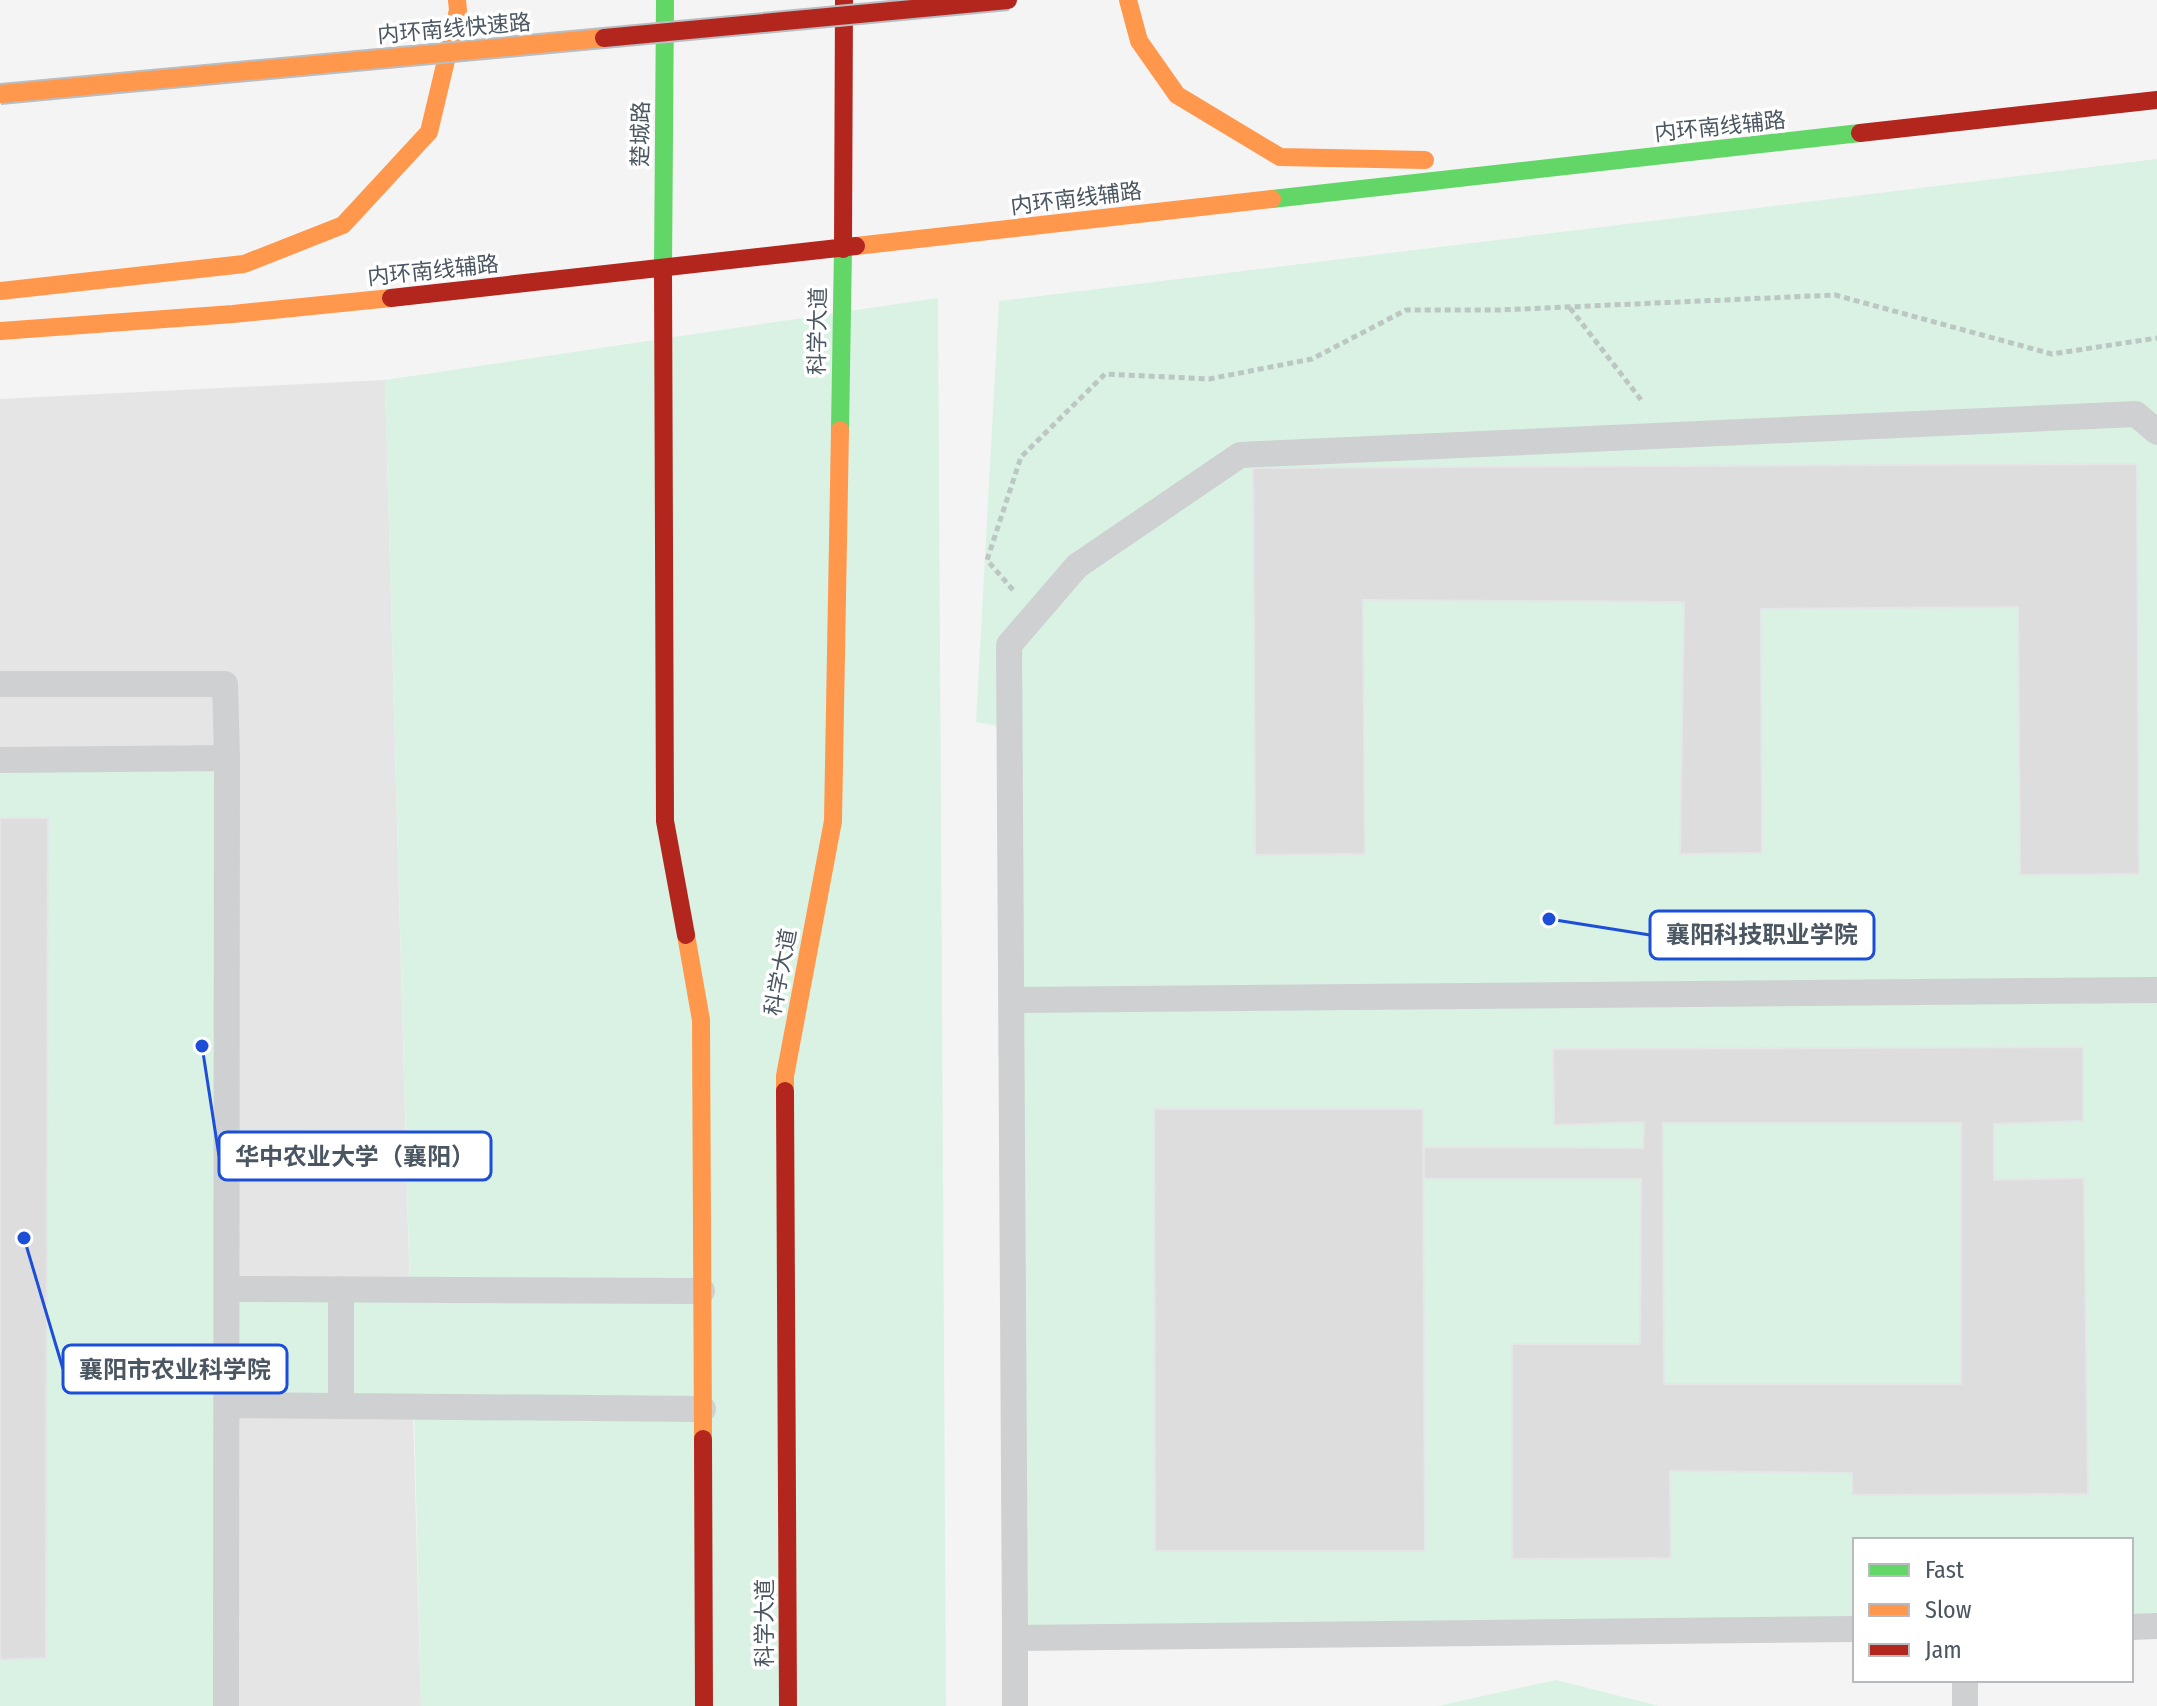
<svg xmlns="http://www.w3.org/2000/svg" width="2157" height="1706" font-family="'Fira Sans Condensed','Noto Sans SC',sans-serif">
  <rect width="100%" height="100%" fill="#f4f4f4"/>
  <path fill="#e6e5e6" d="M385 380 421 1706H0V399Z"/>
  <path fill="#d9f2e3" d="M2157 159V1626L2131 1627V1540H1855V1629L1015 1638 1009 728 976 722 999 301Z
    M938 298 946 1706H421L414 1406 227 1405 226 1706H0V760L227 758V1289L410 1290 385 380Z
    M1556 1680 1659 1706H1438Z"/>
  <path fill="#ddddde" stroke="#e5e6e7" stroke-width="2" fill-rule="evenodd" d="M2137 464 2139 874 2020 875 2018 607 1761 609 1762 853 1680 854 1684 602 1363 600 1365 854 1255 855 1253 468Z
    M0 818H48L46 1658 0 1660Z
    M2083 1047V1121L1994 1124V1180L2084 1178 2088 1494 1852 1495V1473L1670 1471 1671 1558 1512 1559V1344H1640L1641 1179H1424V1147L1643 1148 1644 1122 1554 1125 1553 1049ZM1663 1123H1961V1384H1664Z
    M1154 1109H1423L1425 1551H1155Z"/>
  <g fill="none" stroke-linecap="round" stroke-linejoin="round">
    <path stroke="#bcc7c4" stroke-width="5" stroke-dasharray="6 4" stroke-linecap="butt" d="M1570 308 1642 401
      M1013 590 987 560 1021 457 1105 374 1209 379 1312 359 1406 310H1500L1835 295 2052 354 2157 338"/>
    <path stroke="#ced0d2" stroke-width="26" d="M0 684H225L227 758
      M0 760 227 758 226 1706
      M1011 1000 2157 990
      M227 1289 702 1291
      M227 1405 703 1409
      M341 1405V1289
      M2131 1627 2157 1626
      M1855 1629 1015 1638 1009 645 1077 566 1240 455 2136 414 2157 432
      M1015 1638V1706
      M1965 1706V1680"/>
    <path stroke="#63d668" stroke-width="18" d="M1272 199 1860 133
      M663 269 665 0
      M840 430 843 249"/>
    <path stroke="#ff974d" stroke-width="18" d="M1128 0 1139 41 1177 95 1280 157 1425 160
      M856 246 1272 199
      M0 291 244 264 343 225 429 132 458 10 457 0
      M0 331 233 314 391 298
      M686 935 701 1020 703 1439
      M785 1091V1076L833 821 840 430"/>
    <path stroke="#b3261e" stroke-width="18" d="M1860 133 2157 100
      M843 249 844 0
      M663 269 665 821 686 935
      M391 298 856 246
      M785 1091 788 1706
      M703 1439 704 1706"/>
    <g stroke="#b9bec3" stroke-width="22" stroke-linecap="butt">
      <path id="slow-bridge" d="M0 94 604 38"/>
    </g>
    <g stroke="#b9bec3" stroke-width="22" stroke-linecap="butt">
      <path id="jam-bridge" d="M604 38 1008 0"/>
    </g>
    <use href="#slow-bridge" stroke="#ff974d" stroke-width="18"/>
    <use href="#jam-bridge" stroke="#b3261e" stroke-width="18"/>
  </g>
  <g text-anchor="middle" stroke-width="7" stroke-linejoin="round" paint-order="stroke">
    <g font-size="22" fill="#4a5661" stroke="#fff">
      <text transform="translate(454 28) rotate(-5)" y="8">内环南线快速路</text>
      <text transform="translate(1720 126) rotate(-6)" y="8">内环南线辅路</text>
      <text transform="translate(640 134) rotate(-89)" y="8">楚城路</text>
      <text transform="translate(1076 198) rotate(-7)" y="8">内环南线辅路</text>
      <text transform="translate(433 270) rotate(-6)" y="8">内环南线辅路</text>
      <text transform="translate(817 331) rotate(-89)" y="8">科学大道</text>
      <text transform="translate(780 972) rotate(-79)" y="8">科学大道</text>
      <text transform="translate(764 1623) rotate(-90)" y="8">科学大道</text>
    </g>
  </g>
  <path fill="none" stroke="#1d4ed8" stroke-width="3" d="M1549 919L1650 935M202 1046L219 1156M24 1238L63 1369"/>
  <g fill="#1d4ed8" stroke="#fff" stroke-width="3">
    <circle cx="1549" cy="919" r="8"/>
    <circle cx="202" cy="1046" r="8"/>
    <circle cx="24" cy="1238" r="8"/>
  </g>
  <g fill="#fff" stroke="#1d4ed8" stroke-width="3">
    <rect x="1650" y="911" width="224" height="48" rx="8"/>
    <rect x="219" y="1132" width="272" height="48" rx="8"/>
    <rect x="63" y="1345" width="224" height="48" rx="8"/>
  </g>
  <g font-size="24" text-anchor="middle" font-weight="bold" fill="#4a5661">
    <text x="1762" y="943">襄阳科技职业学院</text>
    <text x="355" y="1165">华中农业大学（襄阳）</text>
    <text x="175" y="1378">襄阳市农业科学院</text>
  </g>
  <rect x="1853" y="1538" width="280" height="144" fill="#ffffff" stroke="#b7bbc0" stroke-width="2"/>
  <rect x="1869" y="1564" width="40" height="12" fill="#63d668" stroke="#b7bbc0" stroke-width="2"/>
  <text x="1925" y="1578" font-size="24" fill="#4a5661">Fast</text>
  <rect x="1869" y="1604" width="40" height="12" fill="#ff974d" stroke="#b7bbc0" stroke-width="2"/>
  <text x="1925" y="1618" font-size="24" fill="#4a5661">Slow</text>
  <rect x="1869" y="1644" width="40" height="12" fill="#b3261e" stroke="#b7bbc0" stroke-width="2"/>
  <text x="1925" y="1658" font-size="24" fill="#4a5661">Jam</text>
</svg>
